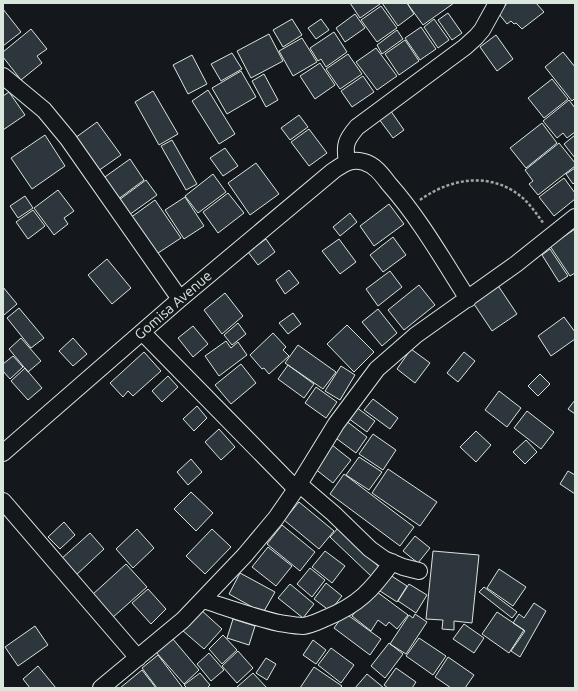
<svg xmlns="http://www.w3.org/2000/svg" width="578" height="691" font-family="Ubuntu,sans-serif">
  <rect width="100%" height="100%" fill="#14181c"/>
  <path fill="#2c363c" stroke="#d8e6dc" d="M350 3H380V4L360 18Z
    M382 3H407L414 14 398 26Z
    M407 3H454L423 25Z
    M507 3H536L544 12 522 29 516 23 514 24 511 21 507 24 499 14Z
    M381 6 397 28 377 42 361 20Z
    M3 9 21 32 3 46Z
    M448 13 462 33 452 40 438 20Z
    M355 14 365 28 345 42 336 28Z
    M292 19 302 35 283 47 273 30Z
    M321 19 329 30 316 39 308 28Z
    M434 19 449 40 438 48 424 27Z
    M421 27 436 49 420 60 405 38Z
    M31 29 47 49 37 56 42 63 21 80 3 57V52Z
    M397 30 403 39 382 54 377 45Z
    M334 32 347 52 326 67 321 59 318 61 310 48Z
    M269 34 283 61 251 78 237 51Z
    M496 35 513 59 497 71 480 47Z
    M302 38 317 62 293 76 279 51Z
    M405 40 419 61 399 75 385 54Z
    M376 48 397 76 377 90 356 62Z
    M563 52 575 67V98L572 101 545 67Z
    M232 53 242 69 221 81 211 64Z
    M348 54 362 74 340 89 326 69Z
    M192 55 207 84 188 94 173 65Z
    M320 63 335 85 315 99 300 76Z
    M241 71 256 97 227 114 212 88Z
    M264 74 278 100 266 107 252 81Z
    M363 76 374 92 352 107 341 91Z
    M552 79 568 99 544 118 528 98Z
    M208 90 235 134 219 144 192 101Z
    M153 91 178 134 159 145 135 102Z
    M9 92 25 115 3 130V96Z
    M569 100 575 108V132L567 138 563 133 557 138 543 121Z
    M388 107 404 130 393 138 376 115Z
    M299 115 308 127 290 140 281 128Z
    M97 122 121 155 98 171 75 138Z
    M542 123 557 143 526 168 510 148Z
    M309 129 327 153 309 166 291 142Z
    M45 135 65 166 32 189 11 158Z
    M575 135V158L564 144Z
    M172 140 197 184 186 190 161 146Z
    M559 143 575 163V166L538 195 529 184 533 181 525 170Z
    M225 148 238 166 223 176 210 158Z
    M130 159 144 180 117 200 102 179Z
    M256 163 279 194 250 215 228 183Z
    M575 168V182L573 184 566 174Z
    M213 174 226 192 198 213 185 196Z
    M564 178 575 193V199L554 216 539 197Z
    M146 180 157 195 129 215 119 200Z
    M58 190 74 211 64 218 68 224 54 235 34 208Z
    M228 193 244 213 218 233 203 212Z
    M25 196 33 208 18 218 10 206Z
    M185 197 204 226 184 239 165 210Z
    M155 200 181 238 155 255 130 218Z
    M389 204 404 224 374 246 360 226Z
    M33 210 45 226 28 239 16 222Z
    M350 213 357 222 340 236 333 227Z
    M575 229V273L570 276 550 246Z
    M393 237 406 255 383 272 370 255Z
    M266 239 275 252 258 265 248 252Z
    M339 239 356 262 340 274 322 251Z
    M550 249 568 276 559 282 542 255Z
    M107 259 131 288 112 304 88 275Z
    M289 270 299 283 285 294 276 280Z
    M390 271 402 287 378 306 366 289Z
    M497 284 517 314 492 331 472 301Z
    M419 285 435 305 404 330 388 310Z
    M3 287 17 304 4 315 3 314Z
    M225 293 243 316 222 334 204 310Z
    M19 308 44 338 31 348 7 318Z
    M378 309 397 333 382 346 362 322Z
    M293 313 301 324 288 334 279 323Z
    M564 317 575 332V339L551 356 538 336Z
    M238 323 246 334 232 345 224 335Z
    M347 325 374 352 354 372 327 344Z
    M193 326 208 344 193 357 178 338Z
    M273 333 286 347 283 350 289 356 269 374 264 368 262 369 250 355Z
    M21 338 41 361 28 372 9 349Z
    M73 338 87 354 73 366 59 351Z
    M226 341 231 348 238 342 247 355 219 376 205 356Z
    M298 345 336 372 323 389 285 363Z
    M411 349 430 363 415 383 397 369Z
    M144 352 161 371 133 396 128 391 123 397 110 383Z
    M464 352 475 361 458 382 447 373Z
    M13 356 23 367 10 379 3 371V364Z
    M241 364 256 383 231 404 215 385Z
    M288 365 314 384 304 398 278 379Z
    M341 366 355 375 340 400 325 391Z
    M25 368 42 388 28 400 11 381Z
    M540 374 550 384 538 396 528 386Z
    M168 376 178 387 162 402 152 391Z
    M316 387 337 402 326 418 305 403Z
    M499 391 521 408 507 427 485 410Z
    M373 399 398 418 390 429 364 410Z
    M575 400V414L568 409Z
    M197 406 207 418 194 431 183 419Z
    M356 407 375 421 367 432 348 418Z
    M527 411 554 432 541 449 514 428Z
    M345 420 367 437 356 453 333 436Z
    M219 429 235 447 221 460 205 442Z
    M476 431 491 445 476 462 460 447Z
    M373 434 396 450 383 470 359 454Z
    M526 440 537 452 525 464 513 452Z
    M332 445 351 460 333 483 314 468Z
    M359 457 382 472 369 490 346 475Z
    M191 459 202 472 188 485 177 472Z
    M388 469 437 502 420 526 372 493Z
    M568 471 575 475V494L560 484Z
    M344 474 414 527 400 546 330 494Z
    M191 492 213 513 196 531 174 509Z
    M299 502 334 531 319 549 284 520Z
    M64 522 75 535 60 549 48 537Z
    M282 525 315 552 300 571 267 544Z
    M338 528 380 568 372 577 330 537Z
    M137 529 154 548 133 568 116 549Z
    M212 529 231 547 205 574 186 556Z
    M90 533 104 549 75 576 60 560Z
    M415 536 430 548 418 563 403 551Z
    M268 547 292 566 276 586 252 567Z
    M325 551 345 566 332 583 312 567Z
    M433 551 479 555 472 623 454 621V630L442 629 443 620 426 619Z
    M126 564 147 587 112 618 92 595Z
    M310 568 325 580 312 597 297 584Z
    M499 569 526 587 513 606 487 588Z
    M240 573 275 592 263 613 229 594Z
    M387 573 407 586 397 602 377 589Z
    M326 583 342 596 330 611 314 599Z
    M290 584 314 604 303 618 278 598Z
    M409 584 427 595 416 613 398 601Z
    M484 587 517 612 512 618 479 592Z
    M148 589 166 609 151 624 132 603Z
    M373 589 408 615 397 629 389 622 386 626 378 620 371 631 352 616Z
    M534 603 546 611 520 657 511 651 525 631 513 623 519 614 524 618Z
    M200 609 222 629 204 649 182 630Z
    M497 612 524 630 509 653 482 634Z
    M345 613 381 639 370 655 334 628Z
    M415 614 427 622 406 654 390 644 409 615 413 618Z
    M233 619 255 626 249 645 227 638Z
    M464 624 484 638 474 653 453 639Z
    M35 626 48 645 18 666 5 647Z
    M223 635 237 650 222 664 209 649Z
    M172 638 199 670 184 684 156 652Z
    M419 638 446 656 433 675 406 656Z
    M313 640 326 650 316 664 303 655Z
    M389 643 403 654 385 678 371 666Z
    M331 648 354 665 341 683 318 665Z
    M238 651 253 668 237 683 222 666Z
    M209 653 224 670 211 681 197 664Z
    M158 655 183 688H157L142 668Z
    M448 657 474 675 465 688H451L435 677Z
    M266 658 276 664 267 680 256 673Z
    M38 666 56 688H30L23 679Z
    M314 667 342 686 340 688H300Z
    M396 668 416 682 412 688H388L384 685Z
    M142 670 156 688H120Z
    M200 673 210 685 207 688H187L184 685Z
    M253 673 267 688H238L237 687Z
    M367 674 384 688H355Z"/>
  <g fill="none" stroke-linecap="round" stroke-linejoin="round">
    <g stroke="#d8e6dc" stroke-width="18">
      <path id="minor" d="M3 76 44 110 68 139 180 299
        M347 162C344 145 346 140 357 127L465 47 476 37 482 30 497 3
        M142 332 296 489
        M3 453 180 299 333 171C343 164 352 158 364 162 375 165 382 175 389 184 420 219 443 260 468 299
        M299 484 334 514 370 549 384 559 403 567 419 571
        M3 501 138 658
        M203 600C228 608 253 617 279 623 286 624 295 626 303 626 311 625 319 621 326 618 358 605 372 590 392 562
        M101 688 183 620 245 555 276 518 296 489 336 424 377 369 416 335 516 264 575 217"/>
    </g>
    <path stroke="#9da8a2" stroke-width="2.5" stroke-dasharray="3 2" stroke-linecap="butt" d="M420 200C452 177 494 171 525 200 532 207 538 216 544 224"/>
    <use href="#minor" stroke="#14181c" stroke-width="16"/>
  </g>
  <g text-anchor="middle" stroke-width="3" stroke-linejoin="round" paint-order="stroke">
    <g font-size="14" fill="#d8e6dc" stroke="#14181c">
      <text transform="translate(173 305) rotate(-41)" y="5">Gomisa Avenue</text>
    </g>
  </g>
  <rect width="578" height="691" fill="none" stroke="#d8e6dc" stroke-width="8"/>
</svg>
